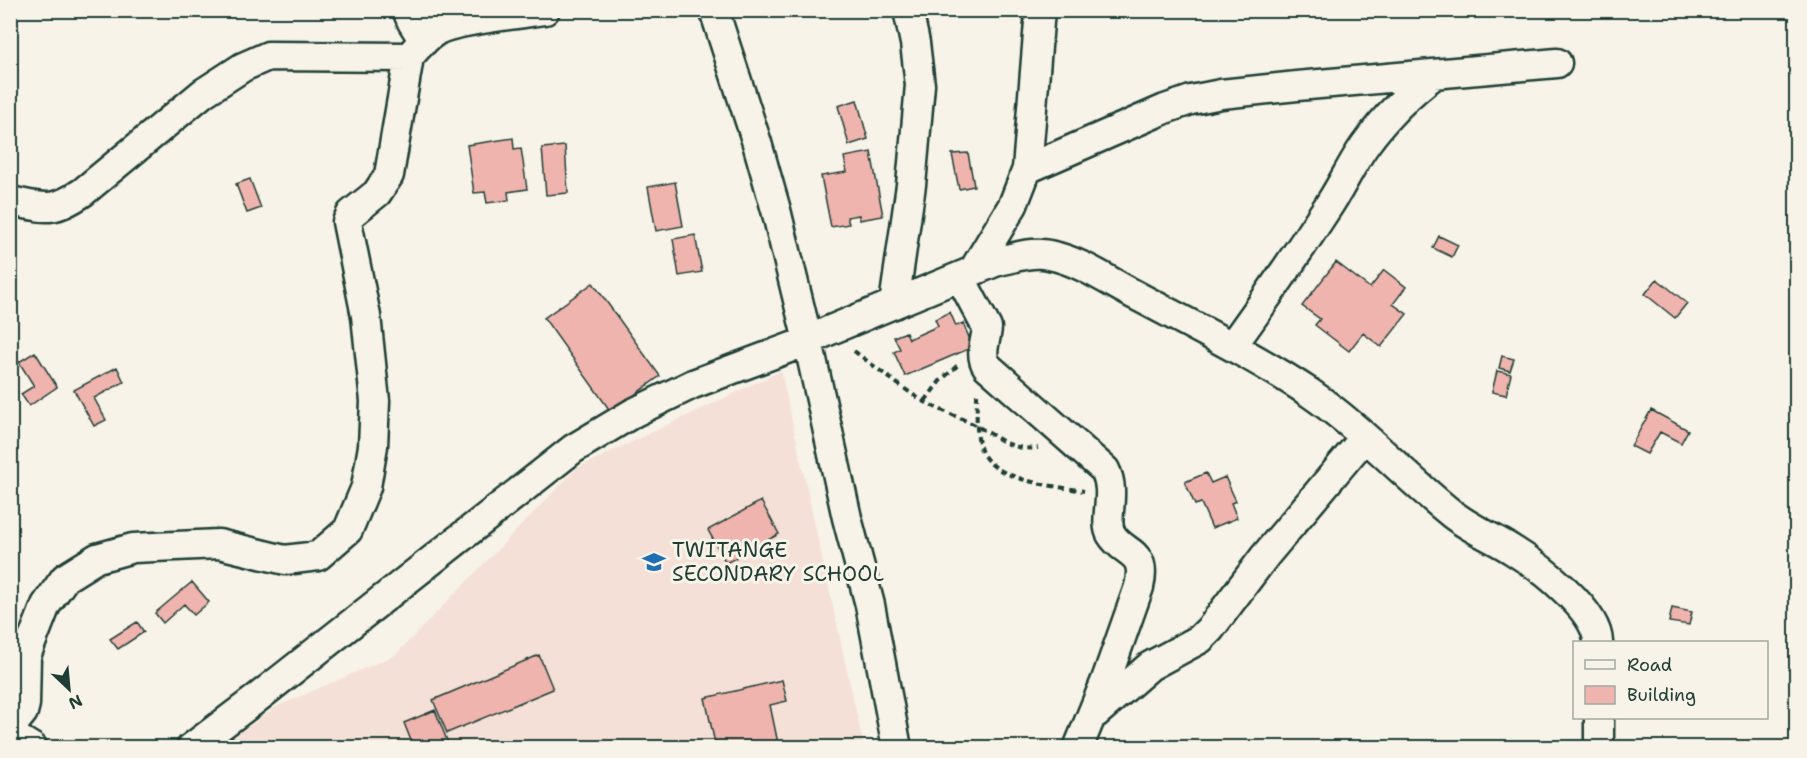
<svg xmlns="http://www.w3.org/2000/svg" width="1807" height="758" font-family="'Shantell Sans',sans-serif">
  <rect width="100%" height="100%" fill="#f7f3e8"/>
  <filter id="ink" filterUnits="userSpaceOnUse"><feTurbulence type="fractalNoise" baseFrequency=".0167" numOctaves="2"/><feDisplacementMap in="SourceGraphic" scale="12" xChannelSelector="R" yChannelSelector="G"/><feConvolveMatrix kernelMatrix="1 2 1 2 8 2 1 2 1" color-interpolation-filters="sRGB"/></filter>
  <g filter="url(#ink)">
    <path fill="#f5e0d7" d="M781 371 864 747 219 748 276 707 395 655 577 468Z"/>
    <path fill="#f0b4ae" stroke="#1f3d34" stroke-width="1.5" d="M857 100 868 139 849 145 838 106Z
      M513 138 514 149 521 148 527 189 508 192 509 200 487 203 485 192 474 193 467 145Z
      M565 146 568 193 546 195 542 148Z
      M871 152 883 216 859 220V215L847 217 849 224 831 227 821 176 847 172 844 157Z
      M968 153 974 186 959 189 952 154Z
      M250 179 261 208 247 213 236 184Z
      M675 182 683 226 656 231 648 187Z
      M695 235 702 272 679 276 673 239Z
      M1439 236 1458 245 1452 257 1433 248Z
      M1336 262 1370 288 1384 270 1406 287 1393 304 1407 314 1381 347 1363 333 1349 351 1315 325 1320 319 1302 306Z
      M1657 279 1687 303 1675 318 1645 294Z
      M593 283 660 376 611 412 544 318Z
      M950 312 956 326 963 323 973 347 905 376 894 352 900 349 894 337 906 332 909 339 938 326 935 319Z
      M35 352 57 387 29 406 21 394 34 386 19 362Z
      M1502 356 1514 359 1510 371 1499 368Z
      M117 367 124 382 94 398 106 420 94 426 74 390Z
      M1497 371 1511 374 1506 395 1492 392Z
      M1651 410 1688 430 1681 443 1660 432 1647 454 1631 446Z
      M1206 473 1211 483 1225 477 1236 501 1231 503 1237 518 1212 528 1201 503 1195 505 1185 482Z
      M761 501 779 534 726 563 708 530Z
      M192 582 209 602 194 615 184 604 163 623 155 613Z
      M1672 608 1692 612 1689 625 1669 622Z
      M137 622 144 632 118 649 110 639Z
      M539 655 553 689 447 733 433 700Z
      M782 680 787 701 770 705 779 748H716L705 698Z
      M435 710 450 748H414L404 723Z"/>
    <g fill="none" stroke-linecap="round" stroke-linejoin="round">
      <g stroke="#1f3d34" stroke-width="33">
        <path id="minor" d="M407 10 412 22 424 41
          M714 10 757 143 776 210 808 341 847 518 870 605 897 748
          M1027 169 1165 109 1191 100 1221 94 1297 86 1557 63
          M10 201C46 208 52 213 83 192L203 93 243 67 268 56 409 57
          M973 271 1013 205 1027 169 1040 10
          M960 277 987 328C986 341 979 354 987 366L1105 470C1117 493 1103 520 1111 534 1124 556 1148 549 1139 587L1106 680 1078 748
          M894 304 911 185 920 85 915 43 908 10
          M1232 346C1264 302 1295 257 1325 211 1340 190 1350 166 1365 145 1385 117 1408 94 1435 74
          M1096 713 1150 666 1200 639 1210 629 1265 556 1365 437
          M10 728 23 712 25 704 26 656 46 605 65 578 97 558 133 548 219 544 285 560 318 556 348 530 366 487 373 446 375 401 366 316 347 222 351 214 377 193 389 175 409 57C417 47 425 38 436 31 454 20 521 14 545 10
          M10 734 33 748
          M191 748 252 702 573 449 633 413 693 384 808 341 828 331 995 262C1012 258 1032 251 1049 255 1081 261 1111 283 1139 297 1197 328 1256 357 1310 393 1361 428 1403 475 1452 514 1471 529 1494 538 1514 551 1540 567 1597 610 1598 642
          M1599 748V718"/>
      </g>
      <path stroke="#1f3d34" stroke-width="4" stroke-dasharray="6 4.5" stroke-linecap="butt" d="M854 351C877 368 900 387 925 402 941 411 959 417 975 425 998 437 1010 451 1038 448
        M977 394C977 411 975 434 981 450 993 481 1055 486 1084 491
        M925 401 940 381 958 365"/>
      <use href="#minor" stroke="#f7f3e8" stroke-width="28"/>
    </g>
  </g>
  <defs>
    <g id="school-bare" transform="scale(1.8)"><path d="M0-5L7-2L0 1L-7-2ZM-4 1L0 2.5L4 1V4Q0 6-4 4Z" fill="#1f6fb2" stroke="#f7f3e8" stroke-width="2.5" paint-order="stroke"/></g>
  </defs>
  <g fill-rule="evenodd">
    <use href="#school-bare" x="654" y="562"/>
  </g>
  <g text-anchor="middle" stroke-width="6" stroke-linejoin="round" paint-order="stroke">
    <g font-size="21" fill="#1f3d34" stroke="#f7f3e8" text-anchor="start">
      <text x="672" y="557">TWITANGE<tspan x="672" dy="24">SECONDARY SCHOOL</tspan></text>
    </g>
  </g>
  <rect width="1807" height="758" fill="none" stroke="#f7f3e8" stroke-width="36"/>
  <rect x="18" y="18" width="1771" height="722" fill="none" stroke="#1f3d34" stroke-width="2" filter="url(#ink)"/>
  <rect x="1573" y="641" width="195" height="78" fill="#f7f3e8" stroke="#a1aaa0" stroke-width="1.5"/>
  <rect x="1585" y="660" width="30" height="9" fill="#f7f3e8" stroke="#a1aaa0" stroke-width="1.5"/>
  <text x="1627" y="671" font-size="18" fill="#1f3d34">Road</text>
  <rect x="1585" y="686" width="30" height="18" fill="#f0b4ae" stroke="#a1aaa0" stroke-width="1.5"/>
  <text x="1627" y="701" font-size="18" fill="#1f3d34">Building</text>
  <g transform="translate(69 689) rotate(154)" stroke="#f7f3e8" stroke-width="4.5" paint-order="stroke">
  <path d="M0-4.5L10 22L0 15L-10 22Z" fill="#1f3d34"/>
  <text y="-9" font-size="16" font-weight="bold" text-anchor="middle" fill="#1f3d34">N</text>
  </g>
</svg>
